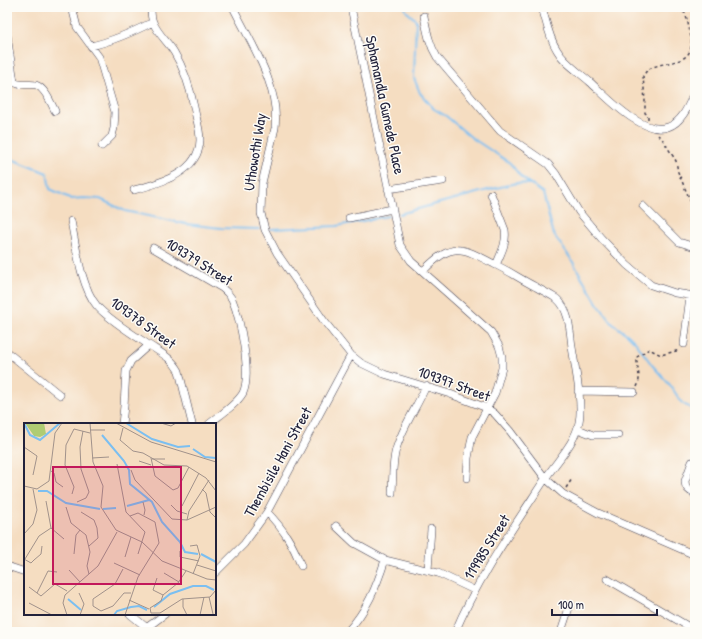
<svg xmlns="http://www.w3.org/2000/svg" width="702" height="639" font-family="'Patrick Hand',sans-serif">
  <rect width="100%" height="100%" fill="#fdfcf7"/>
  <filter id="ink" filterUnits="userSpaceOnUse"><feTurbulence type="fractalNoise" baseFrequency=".025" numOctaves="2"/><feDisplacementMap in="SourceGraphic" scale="8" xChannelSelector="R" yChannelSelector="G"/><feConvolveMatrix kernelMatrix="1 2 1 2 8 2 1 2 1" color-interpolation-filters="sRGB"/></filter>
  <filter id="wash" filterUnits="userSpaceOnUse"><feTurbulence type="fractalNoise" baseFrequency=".012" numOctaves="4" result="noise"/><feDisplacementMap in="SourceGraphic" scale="16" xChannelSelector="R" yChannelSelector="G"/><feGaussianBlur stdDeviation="0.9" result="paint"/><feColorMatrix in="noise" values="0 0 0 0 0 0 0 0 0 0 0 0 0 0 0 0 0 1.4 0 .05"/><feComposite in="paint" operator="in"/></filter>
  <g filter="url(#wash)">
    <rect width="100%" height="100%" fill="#f5ddc1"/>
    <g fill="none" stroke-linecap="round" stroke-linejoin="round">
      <path stroke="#7bbff1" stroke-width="2" d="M405 7 406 11 416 20 414 78 420 93 434 109 446 116 472 138 510 163 521 177 543 193 554 235 571 259 597 303 613 324 628 335 636 343 652 365 670 385 682 403 695 411
        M7 156 14 160 47 173 50 189 72 199 83 198 100 199 125 211 186 224 221 228 259 229
        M399 214 488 190 517 183 530 184
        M271 229 337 226 388 216"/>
    </g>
  </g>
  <g filter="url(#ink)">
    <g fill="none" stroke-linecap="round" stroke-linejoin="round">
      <g stroke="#423e4f" stroke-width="8">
        <path id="minor" d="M72 7 77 27 99 57 115 112 114 128 112 136 102 146
          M233 7C251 44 280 85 275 128L262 183 261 213 265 230 277 253 324 321 351 355 361 363 384 374 450 394 487 408 495 414 510 431 545 478 563 494 598 513 695 555
          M351 7 400 245 411 261 491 332 499 346 502 357V368L495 393 472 437 468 458 467 478
          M542 7C546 21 549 38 557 50 564 63 579 72 590 82 607 97 642 136 668 127 683 122 689 104 695 91
          M424 16C427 31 429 44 437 57L500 131 548 164 556 174 579 212 601 238 627 265 651 285 675 293 695 296
          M7 35 14 82C20 87 29 83 36 85 45 88 51 103 55 111
          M91 46C113 41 133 32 153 22
          M388 189 443 181
          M134 190C160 183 199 173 200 140 200 129 196 118 194 107 190 87 185 70 174 52 168 42 157 33 153 22 151 18 151 12 151 7
          M491 194 505 230C507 243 501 253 496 265
          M643 206 679 242 695 247
          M349 218 392 209
          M71 221C76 246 81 287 97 306 107 318 135 336 149 345 161 353 172 358 179 371L192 424
          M153 248 222 288C226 291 229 294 232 299 240 318 252 374 243 393 236 405 220 415 209 424
          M423 271C452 242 460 246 494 264 509 271 522 280 536 287 543 291 551 295 557 299 570 310 570 333 572 347 575 367 583 404 579 422 576 442 556 462 545 479 513 528 478 578 455 632
          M684 344 690 296
          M7 352 60 395
          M578 391 634 392
          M122 424 124 406 126 371 131 361 149 345
          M578 429 593 435H618
          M692 462 685 481C685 488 689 491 695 494
          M392 493C393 478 392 463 396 449 403 426 417 407 426 386
          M267 512C284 530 293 544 301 566
          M336 526 354 543 385 560 438 573 474 590
          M7 566 25 572
          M428 570 431 529
          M215 573 244 544 267 512 351 355
          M607 579 691 628
          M130 614 147 628
          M141 632 165 614
          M347 632C367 610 376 588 385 560
          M561 632 569 608
          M688 632 695 622"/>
      </g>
      <path stroke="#423e4f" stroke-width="1.5" stroke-dasharray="3 3" stroke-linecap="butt" d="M648 119V115L645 113V101L643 76C645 73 647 70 649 69 667 59 695 67 691 37 689 29 688 21 685 13L671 7
        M658 135 663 140 676 161 678 172 690 200 695 201
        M637 387C642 377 636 367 637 357L649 349 661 355 680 350
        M566 488 572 479"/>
      <use href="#minor" stroke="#fff" stroke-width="7"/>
    </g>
  </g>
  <g text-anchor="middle" stroke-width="3" stroke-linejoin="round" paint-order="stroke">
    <g font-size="15" fill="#22223b" stroke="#fdfcf7">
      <text transform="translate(385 105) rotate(78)" y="5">Sphamandla Gumede Place</text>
      <text transform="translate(255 152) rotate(-81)" y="5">Uthowothi Way</text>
      <text transform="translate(199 262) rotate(32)" y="5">109379 Street</text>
      <text transform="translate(143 323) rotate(36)" y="5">109378 Street</text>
      <text transform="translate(454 384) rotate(20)" y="5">109397 Street</text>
      <text transform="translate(278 462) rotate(-61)" y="5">Thembisile Hani Street</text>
      <text transform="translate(487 547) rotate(-58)" y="5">119985 Street</text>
    </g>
  </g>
  <g transform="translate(24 423)">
    <rect width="192" height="192" fill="#f5ddc1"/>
    <path d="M1 0H20L22 11 16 14 10 13Z" fill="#afcc73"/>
    <path fill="none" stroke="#7bbff1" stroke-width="2" d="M0 0 6 12 16 17 36 0M102 0 128 16 154 24 166 23M78 12 100 38 105 47 106 61 128 79 138 99 156 119 161 129 174 131M169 26 181 34 192 35M14 68H23L42 80 76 86M103 83 125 77M79 86 92 85M177 131 192 139M44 176 57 187M130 184 146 171 169 163H182L190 167M90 192 93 188 107 184 115 183 123 187"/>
    <path fill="none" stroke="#a1928b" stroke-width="1" d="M66 0 69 39 79 63 77 84 92 107 118 119 138 138 183 156 192 157M92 0 127 19 192 39M137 0 147 3 152 0M99 5 96 17 109 28 119 30 140 42 163 43 182 55 192 68M66 7H81M0 24 13 33 9 52M68 35 85 34M127 35 131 53 149 67 154 65 165 44M128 36H141M115 38 127 42M93 41 102 89 121 109 114 131M107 47 111 57 148 96 163 97 192 84M27 48 30 50 32 59 39 64M0 63 13 66 25 58 31 10 38 0M178 66 182 70 186 89 192 95M48 71 50 64 41 42 42 22 50 6 66 10M22 78 27 105M53 79 62 75 65 69 57 46 56 24 59 8M119 79 121 87 120 92M147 82 153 88 163 91M158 83 175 50M42 84 47 100 62 112 66 129 63 143 65 151M57 89 70 97 73 105 74 115 65 123M163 97 165 88 185 57M27 105 40 116M0 111 9 101 13 87 9 66M166 123 173 122 176 133 169 151M156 128V134L175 138M50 131 52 112 56 107M101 134 107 114M0 136 7 140 10 137 17 131 18 123M1 136 15 113 27 105M90 140 116 152M173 142 192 148M99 146 91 161 69 176V183L77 188 89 183 100 170H107M45 147 56 159M162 148 154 160 139 172 137 178 126 185 127 190H136L158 176 186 174 192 167M140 150 155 159M133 155 129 167 139 172M5 164 17 173 31 161 43 168M13 170 24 148 33 149M55 170 60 181 56 192M185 174 189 191M159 176V184L163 192M105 177 125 186M5 180 28 192M43 192 39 180 41 172 74 143 93 109M101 192 114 154 135 120 131 99 114 90 106 93M176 192 180 174"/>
    <path fill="#c2185b" fill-opacity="0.15" stroke="#c2185b" stroke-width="2" d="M29 44H157V161H29Z"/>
    <rect width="192" height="192" fill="none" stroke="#22223b" stroke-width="2"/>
  </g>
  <rect width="702" height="639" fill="none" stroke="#fdfcf7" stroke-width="24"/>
  <path d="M552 609v6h105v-6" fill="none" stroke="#22223b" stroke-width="2"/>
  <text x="558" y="609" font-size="12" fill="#22223b" stroke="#fdfcf7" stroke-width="3" paint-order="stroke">100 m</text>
</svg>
